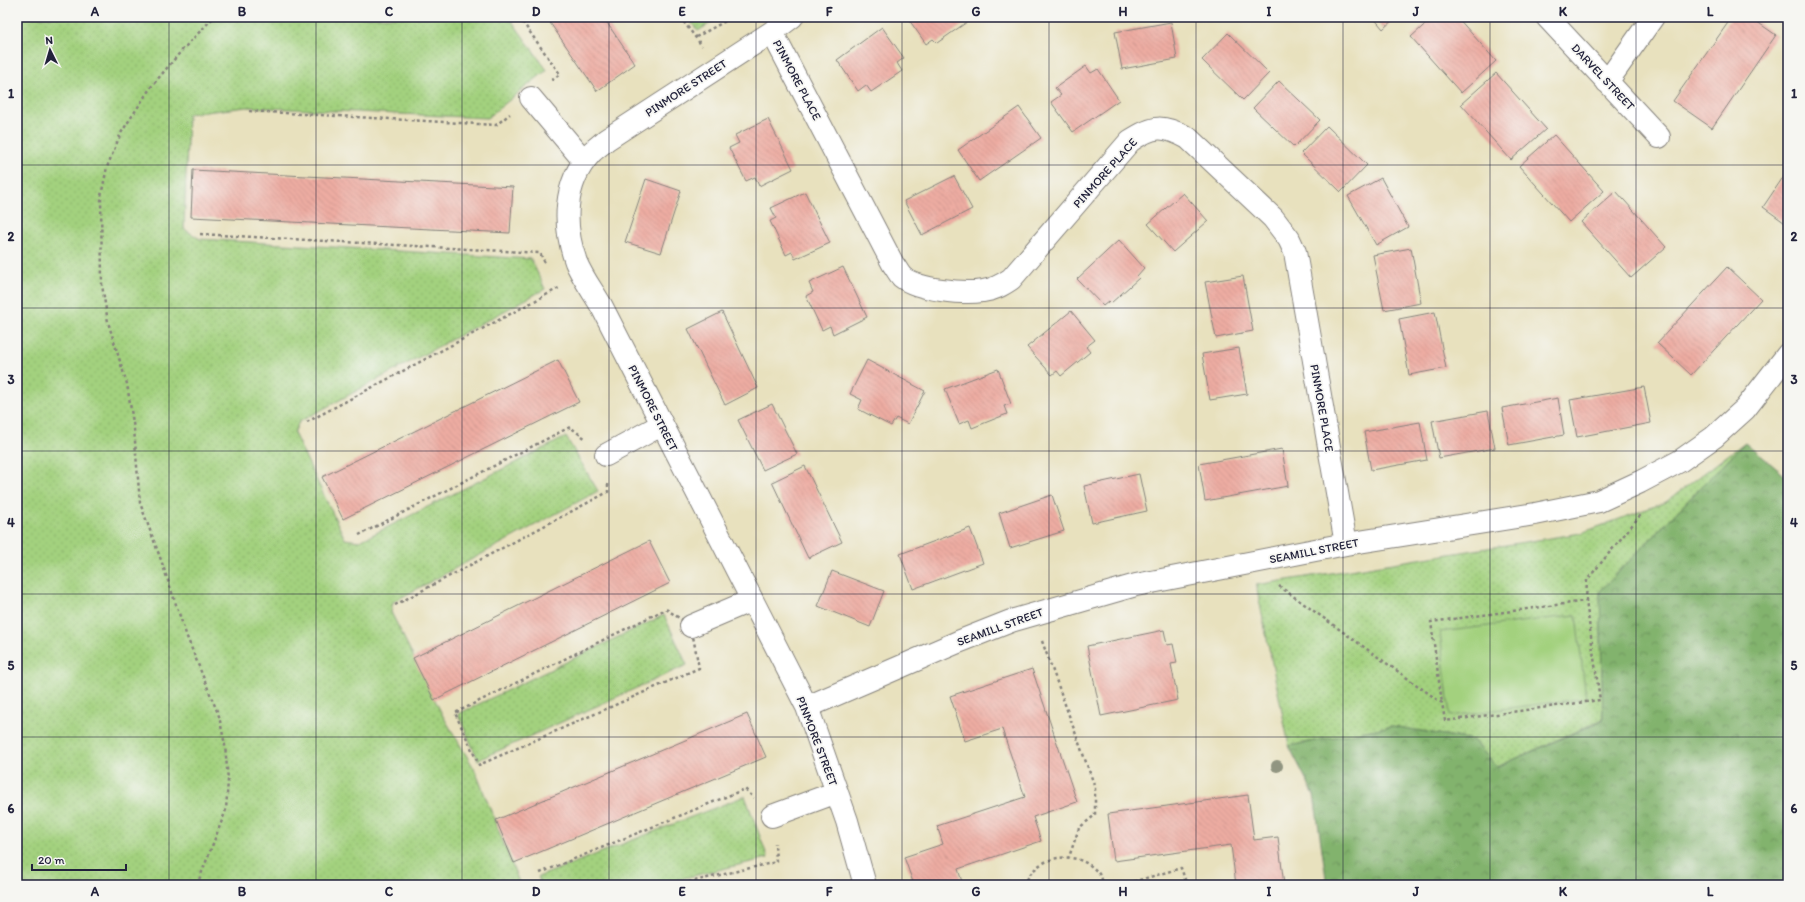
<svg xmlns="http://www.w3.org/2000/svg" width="1805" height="902" font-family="Itim,sans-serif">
  <defs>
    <pattern id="grass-dots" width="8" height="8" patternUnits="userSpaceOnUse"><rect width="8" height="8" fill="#a3d17e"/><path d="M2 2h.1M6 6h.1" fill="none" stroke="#8cb36e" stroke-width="1.8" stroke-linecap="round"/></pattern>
    <pattern id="forest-crowns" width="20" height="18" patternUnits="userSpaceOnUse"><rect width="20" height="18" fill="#82b36d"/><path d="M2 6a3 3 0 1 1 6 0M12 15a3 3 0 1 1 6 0" fill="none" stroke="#6a915b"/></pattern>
    <pattern id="building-back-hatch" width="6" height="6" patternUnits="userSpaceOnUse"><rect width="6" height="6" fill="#edaca2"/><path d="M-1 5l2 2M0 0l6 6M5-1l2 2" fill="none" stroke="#cb948c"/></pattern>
  </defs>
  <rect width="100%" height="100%" fill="#f6f6f2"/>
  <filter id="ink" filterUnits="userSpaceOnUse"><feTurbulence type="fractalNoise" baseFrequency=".025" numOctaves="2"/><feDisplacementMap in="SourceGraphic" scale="8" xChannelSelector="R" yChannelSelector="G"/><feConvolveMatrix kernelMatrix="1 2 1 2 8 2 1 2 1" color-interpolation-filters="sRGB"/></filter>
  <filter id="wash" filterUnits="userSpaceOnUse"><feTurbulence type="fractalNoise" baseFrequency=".012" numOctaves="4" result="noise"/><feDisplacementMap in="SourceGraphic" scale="16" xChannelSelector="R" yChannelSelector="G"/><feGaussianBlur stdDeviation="0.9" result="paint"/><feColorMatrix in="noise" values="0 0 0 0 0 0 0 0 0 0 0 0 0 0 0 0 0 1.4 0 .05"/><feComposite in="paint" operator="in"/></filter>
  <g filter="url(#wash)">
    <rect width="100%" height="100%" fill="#e8e1be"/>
    <path fill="url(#grass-dots)" stroke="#627a5c" d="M17 17H509L547 70 487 118 247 107 188 114 184 229 200 239 531 259 545 289 299 422 294 433 345 539 360 541 566 437 598 491 393 602 391 612 443 716 475 770 520 885H17Z
      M687 17H720L698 31Z
      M1745 442 1600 591 1603 719 1497 767 1473 740 1392 726 1289 746 1256 585 1581 533 1666 502Z
      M664 615 687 665 478 760 458 714Z
      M745 796 768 858 655 885H541L538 877Z"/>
    <path fill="url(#forest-crowns)" stroke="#526a54" d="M1745 442 1788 478V885H1327L1314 795 1289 746 1392 726 1473 740 1497 767 1603 720 1600 591Z"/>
    <path fill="#a3d17e" stroke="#627a5c" d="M1576 615 1586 698 1450 716 1440 632Z"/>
    <g id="blocks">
      <path fill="url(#building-back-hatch)" d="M546 17H603L635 64 597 91Z
        M907 17H964L967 22 937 43 933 39 926 44Z
        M1373 17H1396L1383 29Z
        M1433 17H1457L1496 61 1461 93 1411 37Z
        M1732 17H1750L1776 35 1712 128 1673 101Z
        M1171 22 1177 59 1122 69 1115 32Z
        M882 27 904 58 897 63 902 71 871 92 866 85 858 91 837 60Z
        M1228 33 1269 73 1243 100 1202 60Z
        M1086 66 1091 73 1098 69 1119 100 1073 132 1051 102 1061 95 1055 88Z
        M1496 73 1546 129 1511 160 1461 104Z
        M1279 81 1320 120 1294 147 1253 108Z
        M1019 107 1041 138 979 181 958 150Z
        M768 119 793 169 759 186 755 177 746 181 729 148 739 143 735 135Z
        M1327 126 1367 165 1341 192 1301 153Z
        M1554 135 1604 191 1569 222 1519 166Z
        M193 170 513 187 510 233 191 217Z
        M1788 170V225L1763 207Z
        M954 176 972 209 922 235 904 201Z
        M1381 178 1408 227 1376 245 1348 196Z
        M646 179 681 191 661 253 625 242Z
        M1616 191 1666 247 1631 278 1581 222Z
        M805 192 830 243 795 259 792 252 786 255 770 221 776 218 771 208Z
        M1183 193 1208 221 1173 252 1148 224Z
        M1119 240 1144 268 1137 276 1139 278 1111 303 1109 301 1103 306 1077 279Z
        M1411 248 1421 303 1384 310 1373 255Z
        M843 267 867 317 833 334 830 326 822 330 806 296 813 292 809 283Z
        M1727 267 1761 299 1691 375 1657 343Z
        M1243 276 1253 331 1216 338 1205 282Z
        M1071 311 1095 340 1086 347 1090 352 1061 376 1057 371 1052 375 1027 347Z
        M722 312 758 388 725 405 688 329Z
        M1435 312 1446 368 1409 375 1399 319Z
        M1239 348 1247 394 1210 400 1202 354Z
        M558 360 579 402 343 519 322 477Z
        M867 360 925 391 908 424 896 418 891 426 858 409 862 400 850 394Z
        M998 369 1011 404 1004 406 1007 414 972 428 969 420 959 424 945 389Z
        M1644 387 1651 423 1577 437 1570 400Z
        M1558 398 1564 435 1509 445 1502 408Z
        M772 404 797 454 763 470 738 420Z
        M1488 411 1495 448 1439 458 1432 421Z
        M1420 422 1427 460 1371 470 1364 432Z
        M1282 449 1288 486 1205 501 1199 464Z
        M805 466 842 542 808 558 772 482Z
        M1139 474 1147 511 1092 523 1084 486Z
        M1052 495 1064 531 1010 548 999 513Z
        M970 528 983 563 913 589 900 554Z
        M649 541 670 583 434 700 413 658Z
        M832 571 884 591 870 627 818 606Z
        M1164 630 1167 645 1173 644 1177 663 1171 664 1178 700 1101 716 1087 646Z
        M1032 669 1077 802 1033 817 1041 841 958 869 963 885H914L904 857 943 844 937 826 1025 797 1002 729 965 741 950 696Z
        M747 714 766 757 514 863 496 820Z
        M1248 795 1254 840 1278 837 1284 885H1236L1231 845 1114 861 1108 814Z"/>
    </g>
  </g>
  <g filter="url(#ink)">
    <use href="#blocks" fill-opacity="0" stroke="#85827c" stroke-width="1"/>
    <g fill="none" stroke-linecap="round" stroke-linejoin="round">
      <g stroke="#85827c" stroke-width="24">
        <path id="minor" d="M792 17 772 32 606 140C601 145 594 149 590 154 563 184 563 226 576 262 582 277 594 293 602 307L807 707 847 821 865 885
          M1547 17 1659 137
          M772 32 893 264C896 268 899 274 902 277 918 290 964 294 983 291 994 290 1002 285 1011 279L1130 141C1154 125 1163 125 1188 138L1273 218 1289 239 1295 252 1346 544
          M1607 82 1653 17
          M531 98 584 161
          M606 455 661 425
          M691 626 752 600
          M807 707 958 642 1011 621 1136 585 1346 544 1535 514 1599 501 1640 482 1680 461 1714 437 1745 409 1788 354
          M772 816 837 792"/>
      </g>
      <path stroke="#85827c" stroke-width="2.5" stroke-dasharray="3 3" stroke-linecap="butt" d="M519 17 560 74 551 81
        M680 17 702 46
        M696 37 733 17
        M249 111 496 125 510 114
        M200 234 540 253 546 265
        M307 422 559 288
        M359 535 570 427 586 439
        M1279 586 1442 703 1445 721 1600 700 1586 601 1431 622 1442 703
        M1586 601 1587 580 1642 513
        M395 605 608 492V482
        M666 609 691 626 699 668 479 765 455 713Z
        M1042 641 1095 787V815L1079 828 1069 857
        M540 873 745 789 754 798
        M197 885 226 810 228 780 225 745 219 716 187 637 161 560 140 503 134 429 127 384 108 322 102 285 101 196 107 167 121 133 151 87 183 49 214 17
        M677 885 776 862 775 843
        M1024 885C1027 880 1030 873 1035 869 1053 852 1084 854 1099 874 1101 877 1103 881 1104 885
        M1122 885 1181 868 1187 885"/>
      <use href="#minor" stroke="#fff" stroke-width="22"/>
    </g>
    <circle fill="#919581" cx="1277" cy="766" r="6"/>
  </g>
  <path fill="none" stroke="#22223b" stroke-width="1" stroke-opacity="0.55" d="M169 17V885M316 17V885M462 17V885M609 17V885M756 17V885M902 17V885M1049 17V885M1196 17V885M1343 17V885M1490 17V885M1636 17V885M17 165H1788M17 308H1788M17 451H1788M17 594H1788M17 737H1788"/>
  <g text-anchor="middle" stroke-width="3.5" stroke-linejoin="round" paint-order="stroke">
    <g font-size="12" fill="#22223b" stroke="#f6f6f2">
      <text transform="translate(1603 77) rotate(47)" y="4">DARVEL STREET</text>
      <text transform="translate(797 80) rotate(62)" y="4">PINMORE PLACE</text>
      <text transform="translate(686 88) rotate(-33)" y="4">PINMORE STREET</text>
      <text transform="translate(1105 173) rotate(-48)" y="4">PINMORE PLACE</text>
      <text transform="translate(653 408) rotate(63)" y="4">PINMORE STREET</text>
      <text transform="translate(1322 408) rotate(80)" y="4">PINMORE PLACE</text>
      <text transform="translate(1314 551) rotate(-11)" y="4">SEAMILL STREET</text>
      <text transform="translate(1000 627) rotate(-20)" y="4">SEAMILL STREET</text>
      <text transform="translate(817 741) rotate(69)" y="4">PINMORE STREET</text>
    </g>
  </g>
  <rect width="1805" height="902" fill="none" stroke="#f6f6f2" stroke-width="44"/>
  <g transform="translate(50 50) rotate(355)" stroke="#f6f6f2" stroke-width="3" paint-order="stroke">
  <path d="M0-3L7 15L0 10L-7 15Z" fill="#22223b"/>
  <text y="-6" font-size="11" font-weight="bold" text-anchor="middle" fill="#22223b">N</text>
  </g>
  <path d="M32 864v6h94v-6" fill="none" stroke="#22223b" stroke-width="2"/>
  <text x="38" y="864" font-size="12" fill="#22223b" stroke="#f6f6f2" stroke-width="3" paint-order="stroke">20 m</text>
  <rect x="22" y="22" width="1761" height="858" fill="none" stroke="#22223b" stroke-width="1.5"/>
  <g font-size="13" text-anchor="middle" font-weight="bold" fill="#22223b">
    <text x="95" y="16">A</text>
    <text x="242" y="16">B</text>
    <text x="389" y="16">C</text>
    <text x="536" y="16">D</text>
    <text x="682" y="16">E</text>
    <text x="829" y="16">F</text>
    <text x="976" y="16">G</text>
    <text x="1123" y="16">H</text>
    <text x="1269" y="16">I</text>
    <text x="1416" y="16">J</text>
    <text x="1563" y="16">K</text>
    <text x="1710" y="16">L</text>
    <text x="11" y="98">1</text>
    <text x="1794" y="98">1</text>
    <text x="11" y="241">2</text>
    <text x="1794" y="241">2</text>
    <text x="11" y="384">3</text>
    <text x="1794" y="384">3</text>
    <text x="11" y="527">4</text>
    <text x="1794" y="527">4</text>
    <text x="11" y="670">5</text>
    <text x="1794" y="670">5</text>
    <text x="11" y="813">6</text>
    <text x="1794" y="813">6</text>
    <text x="95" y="896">A</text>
    <text x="242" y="896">B</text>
    <text x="389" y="896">C</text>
    <text x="536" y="896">D</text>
    <text x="682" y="896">E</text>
    <text x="829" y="896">F</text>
    <text x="976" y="896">G</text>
    <text x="1123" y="896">H</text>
    <text x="1269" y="896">I</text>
    <text x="1416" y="896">J</text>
    <text x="1563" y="896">K</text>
    <text x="1710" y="896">L</text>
  </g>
</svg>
